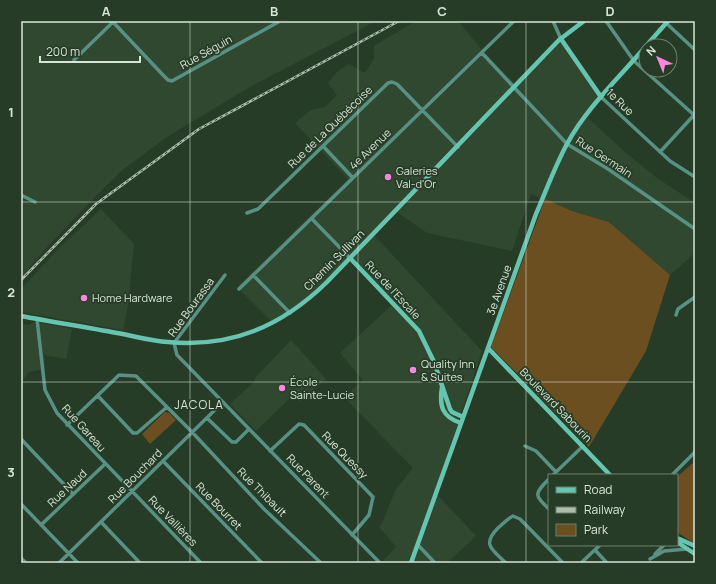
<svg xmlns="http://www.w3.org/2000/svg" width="716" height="584" font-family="Manrope,sans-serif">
  <rect width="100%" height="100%" fill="#273c27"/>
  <path fill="#304830" d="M25 21H376L248 88 167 137 121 171 97 195 48 246 21 278V25Z
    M416 21H458L482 50 514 83 562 36 604 96 588 118 627 154 657 178 695 203V253L670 275 609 222 572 211 531 194 512 251 427 233 394 210 372 233 482 351 435 492 476 536 447 563H381L396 547 380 528 396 489 413 468 344 397 363 380 340 353 395 302 351 256 294 310 273 323 237 287 348 179 295 123 311 110 325 107 337 95 328 83 338 71 349 64 365 73 374 58V46Z
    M101 209 134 244 128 305 123 330 21 312V289L60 247Z
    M35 322 72 329 66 359 44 355 45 369 29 372 21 383V324L29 325Z
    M291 340 326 379 300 402 293 395 256 431 230 404 255 381V378Z"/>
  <path fill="#6b4f21" d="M545 199 572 211 609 222 670 275 646 351 589 447 491 347Z
    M165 412 169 413 176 420 150 444 142 434Z
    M695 461V544L677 532V477Z"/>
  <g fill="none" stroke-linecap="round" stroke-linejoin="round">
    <path stroke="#589184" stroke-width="3.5" d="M553 21 561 39
      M606 21 634 61 694 115
      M664 21 695 50
      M113 22 163 75 168 80 172 81 280 21
      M482 53 567 144 608 169 695 229
      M74 60 114 21
      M601 97 670 161 695 177
      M323 146 353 178
      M660 152 694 115
      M21 195 35 202
      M247 213 258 209 388 83 392 82 397 84 458 147
      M312 219 350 258
      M225 275 174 343 177 355 380 563
      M253 275 290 313
      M239 289 514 21
      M676 315 678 309 695 297
      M37 319 45 390 57 413 201 563
      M695 385V389
      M98 396 133 433H137L167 407
      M207 418 232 442H236L249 429
      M67 425 119 375 136 376 192 432 264 509 321 563
      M21 439 73 494
      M525 446 536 451 556 472
      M270 451 299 424 304 425 373 497 369 515 352 535
      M163 461 262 563
      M553 475 583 446
      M672 475 695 452
      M549 479C534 494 534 495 549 509
      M21 504 78 563
      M101 522 140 563
      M41 525 105 464
      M418 545 435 563
      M595 550 607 563
      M655 554 664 545
      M21 558 26 563
      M650 559 664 551 687 549
      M59 563 223 402
      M506 563C493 550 481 545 498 528 503 524 507 519 513 516L520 519 563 563
      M581 563 600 545"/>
    <path stroke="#65c5b0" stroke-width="4.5" d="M561 39 601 97
      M646 46 668 21
      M350 258 419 331 434 362 450 409 452 412 463 417
      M21 316C53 322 85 327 117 333 134 336 151 341 168 342 232 348 282 326 327 282L559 40 584 21
      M488 348 610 475
      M442 387C439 406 442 417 461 423
      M677 538 695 546
      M677 542 695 554
      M411 563 536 214C546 191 555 166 567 144 587 107 619 78 646 46"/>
    <g stroke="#aebdae" stroke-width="2.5">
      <path id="rail" d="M21 280 96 204 199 129 399 21"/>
    </g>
    <use href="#rail" stroke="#273c27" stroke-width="1" stroke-dasharray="3" stroke-linecap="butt"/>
  </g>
  <path fill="none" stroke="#d7e4d7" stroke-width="1" stroke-opacity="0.55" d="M190 21V563M358 21V563M526 21V563M21 202H695M21 382H695"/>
  <g fill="#fe86e1" stroke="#273c27" stroke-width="1.5">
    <circle cx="388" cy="177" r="4"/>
    <circle cx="84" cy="298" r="4"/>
    <circle cx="413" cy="370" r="4"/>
    <circle cx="282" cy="388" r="4"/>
  </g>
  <g text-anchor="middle" stroke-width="3.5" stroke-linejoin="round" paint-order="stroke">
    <g font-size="11" fill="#d7e4d7" stroke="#273c27">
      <text transform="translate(206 52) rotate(-29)" y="4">Rue Séguin</text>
      <text transform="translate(620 102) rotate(44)" y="4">1e Rue</text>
      <text transform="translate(330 127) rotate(-44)" y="4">Rue de La Québécoise</text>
      <text transform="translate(370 149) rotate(-44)" y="4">4e Avenue</text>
      <text transform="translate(604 157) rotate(33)" y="4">Rue Germain</text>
      <text transform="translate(334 260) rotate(-45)" y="4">Chemin Sullivan</text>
      <text transform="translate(393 290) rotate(47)" y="4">Rue de l'Escale</text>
      <text transform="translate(499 290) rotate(-70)" y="4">3e Avenue</text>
      <text transform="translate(191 307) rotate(-54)" y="4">Rue Bourassa</text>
      <text transform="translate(556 405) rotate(46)" y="4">Boulevard Sabourin</text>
      <text transform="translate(84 428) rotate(48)" y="4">Rue Gareau</text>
      <text transform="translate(345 455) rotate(46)" y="4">Rue Quessy</text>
      <text transform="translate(135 476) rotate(-45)" y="4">Rue Bouchard</text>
      <text transform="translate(308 476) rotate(46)" y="4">Rue Parent</text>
      <text transform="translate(67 488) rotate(-43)" y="4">Rue Naud</text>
      <text transform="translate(262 492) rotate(45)" y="4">Rue Thibault</text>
      <text transform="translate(219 506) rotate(46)" y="4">Rue Bourret</text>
      <text transform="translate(173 521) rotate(46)" y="4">Rue Vallières</text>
    </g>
    <g font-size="11" fill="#d7e4d7" stroke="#273c27" text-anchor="start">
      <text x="396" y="175">Galeries<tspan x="396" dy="13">Val-d'Or</tspan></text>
      <text x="92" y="302">Home Hardware</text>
      <text x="421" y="368">Quality Inn<tspan x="421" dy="13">&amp; Suites</tspan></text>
      <text x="290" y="386">École<tspan x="290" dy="13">Sainte-Lucie</tspan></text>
    </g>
    <g font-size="12" letter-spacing="1" fill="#d7e4d7" stroke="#273c27">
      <text x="199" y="409">JACOLA</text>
    </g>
  </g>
  <rect width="716" height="584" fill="none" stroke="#273c27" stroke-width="44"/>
  <rect x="548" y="474" width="130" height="72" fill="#273c27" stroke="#6d7f6d"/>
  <rect x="556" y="487" width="20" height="6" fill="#65c5b0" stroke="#6d7f6d"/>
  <text x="584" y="494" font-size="12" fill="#d7e4d7">Road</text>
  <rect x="556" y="507" width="20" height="6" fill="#aebdae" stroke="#6d7f6d"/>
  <text x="584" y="514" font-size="12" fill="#d7e4d7">Railway</text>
  <rect x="556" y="524" width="20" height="12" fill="#6b4f21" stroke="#6d7f6d"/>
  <text x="584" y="534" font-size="12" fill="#d7e4d7">Park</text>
  <g transform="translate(658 58) rotate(316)"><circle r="19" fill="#273c27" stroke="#6d7f6d"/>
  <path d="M0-3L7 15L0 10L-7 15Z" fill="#fe86e1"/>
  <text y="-6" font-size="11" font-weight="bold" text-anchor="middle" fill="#d7e4d7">N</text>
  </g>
  <path d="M40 56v6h100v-6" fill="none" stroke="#d7e4d7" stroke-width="2"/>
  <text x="46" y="56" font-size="12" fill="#d7e4d7" stroke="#273c27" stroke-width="3" paint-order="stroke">200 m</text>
  <rect x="22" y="22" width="672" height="540" fill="none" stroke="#d7e4d7" stroke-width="1.5"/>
  <g font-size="13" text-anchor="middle" font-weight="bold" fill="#d7e4d7">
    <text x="106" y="16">A</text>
    <text x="274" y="16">B</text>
    <text x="442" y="16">C</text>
    <text x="610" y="16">D</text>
    <text x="11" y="117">1</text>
    <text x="11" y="297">2</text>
    <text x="11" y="477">3</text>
  </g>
</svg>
